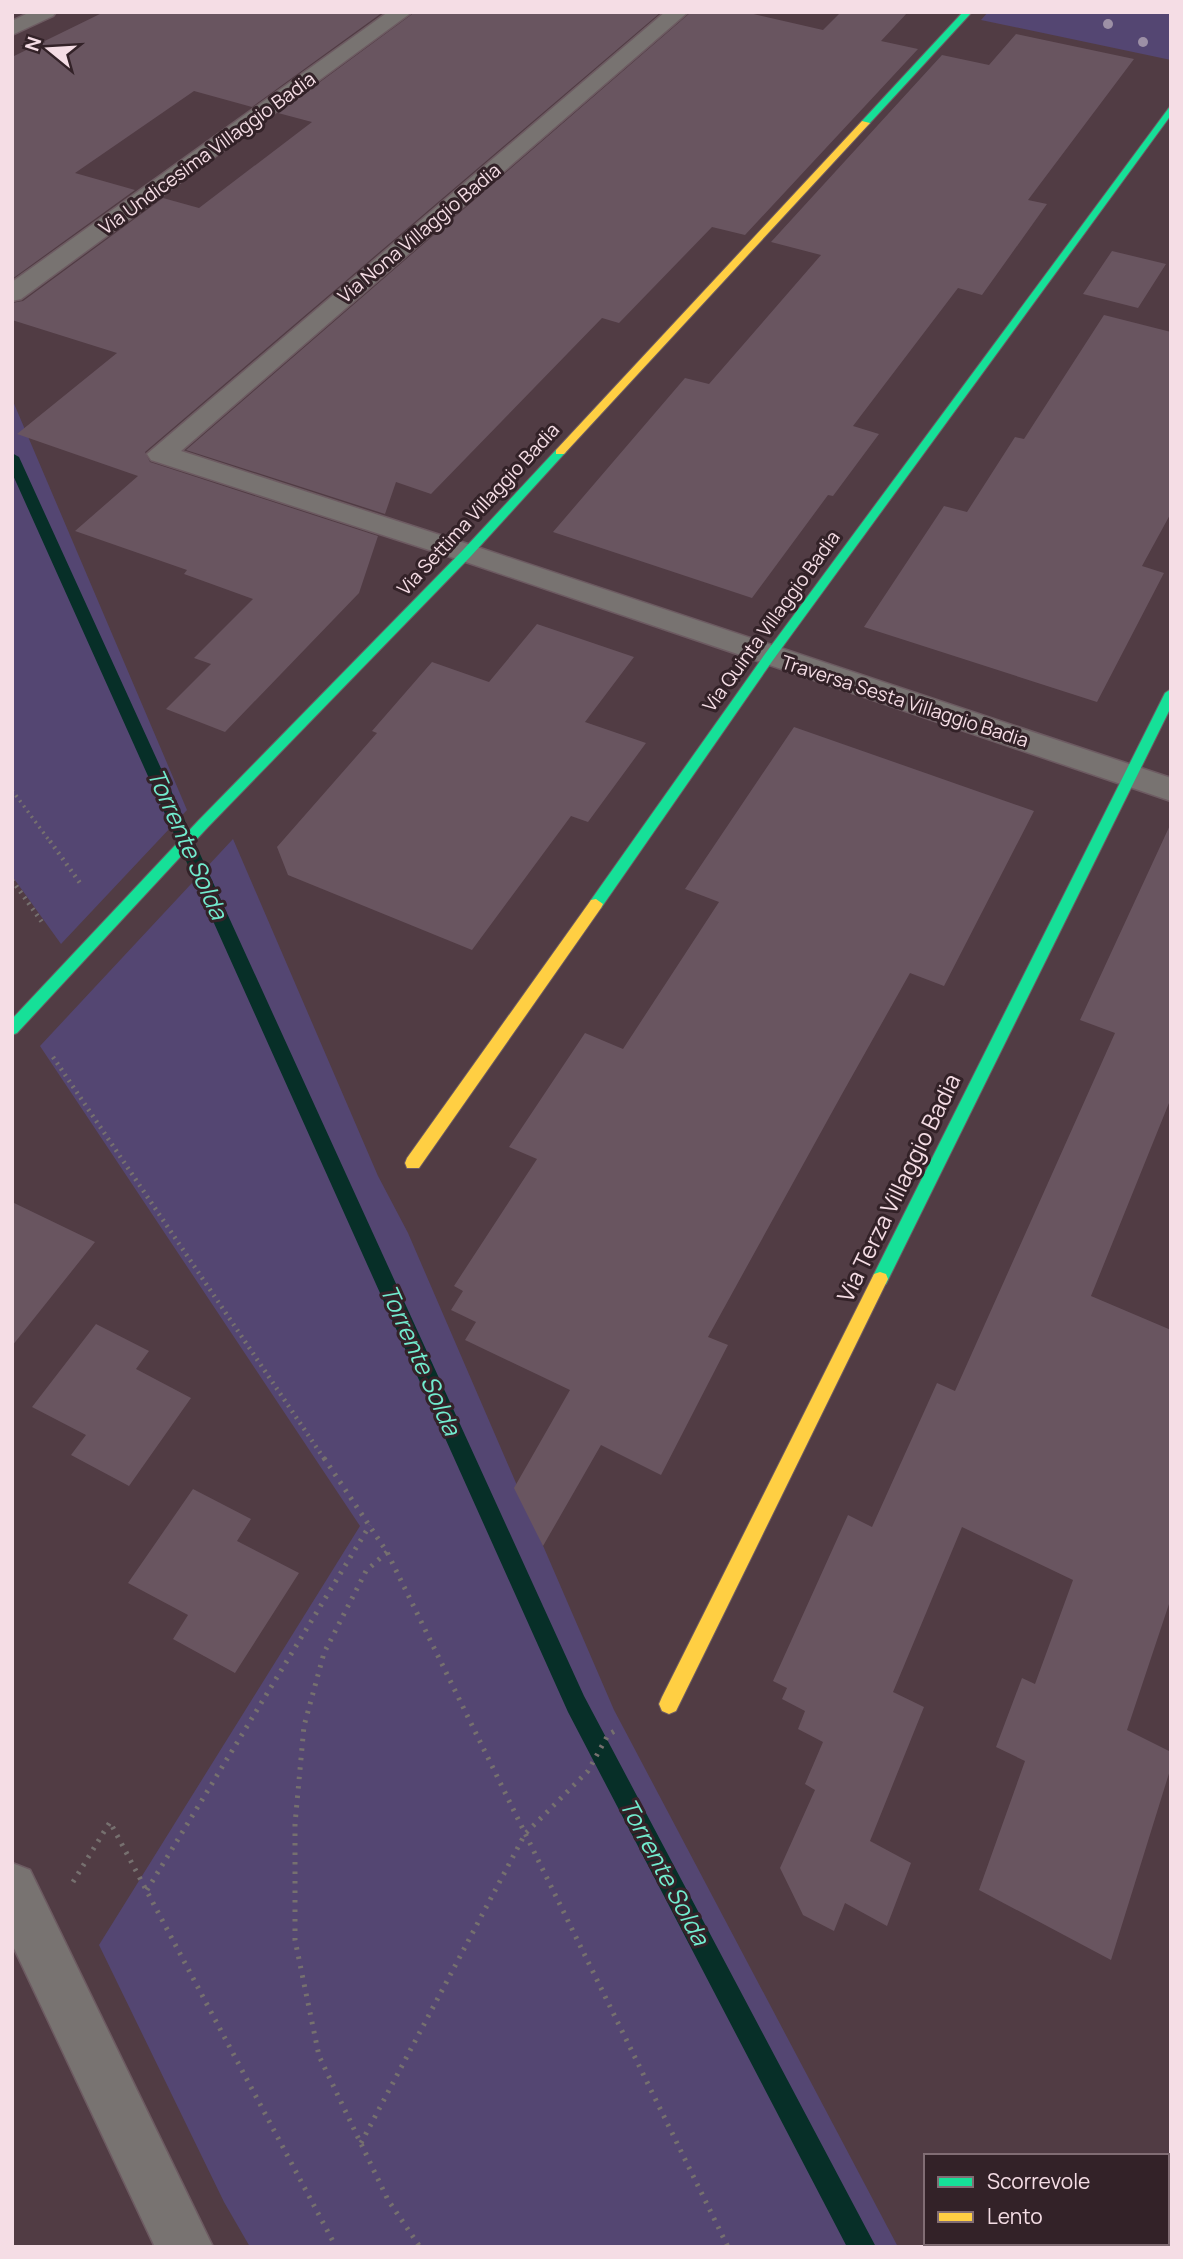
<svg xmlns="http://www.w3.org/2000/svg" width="1183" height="2259" font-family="Manrope,sans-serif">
  <rect width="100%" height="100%" fill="#513c44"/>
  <path fill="#544672" d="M988 12H1171V60L981 20Z
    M12 399 187 810 61 944 12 876Z
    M233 839 378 1176 408 1233 614 1710 898 2247H250L224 2202 99 1945 360 1526 40 1046Z"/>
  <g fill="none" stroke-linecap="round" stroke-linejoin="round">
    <path fill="#072f28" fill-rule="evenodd" d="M12 453 19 457 584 1696 876 2247H847L568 1712 12 473Z"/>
  </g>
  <path fill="#695560" d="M104 12H383L252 107 194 91 75 173 135 190 12 279V57Z
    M415 12H661L145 452 150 462 378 536 359 593 225 732 166 709 211 664 194 658 253 599 184 574 187 570 75 531 138 476 17 434 117 353 12 320V303L23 301 163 198 199 208 312 122 278 113Z
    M691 12H745L823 30 841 12H908L881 41 918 49 745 235 712 227 619 323 602 318 431 494 396 482 385 514 186 450Z
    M1016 34 1134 59 1028 200 1047 204 982 295 958 288 853 426 879 434 833 496 828 495 752 598 553 532 685 378 709 384 821 255 771 242 942 55 989 65Z
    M1112 251 1166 264 1138 308 1083 294Z
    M1104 315 1171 332V513L1142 566 1164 573 1097 702 864 627 944 506 967 512 1015 437 1024 439Z
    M537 624 634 657 585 722 646 743 588 822 571 816 472 950 288 875 277 847 377 733 372 731 432 662 489 682Z
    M794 727 1034 811 944 986 910 973 842 1094 708 1337 728 1345 661 1475 601 1445 543 1546 514 1488 570 1390 465 1340 476 1322 451 1310 463 1291 454 1286 537 1159 509 1147 585 1033 623 1049 719 902 685 889Z
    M1171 823V1098L1091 1296 1171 1330V1598L1127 1730 1171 1752V1767L1111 1960 979 1890 1025 1761 996 1747 1022 1678 1035 1684 1073 1580 962 1527 893 1692 924 1707 870 1841 911 1863 887 1926 845 1903 834 1931 803 1915 780 1868 815 1790 805 1784 823 1742 798 1729 805 1711 782 1699 787 1688 773 1681 848 1515 872 1527 937 1383 955 1391 1115 1033 1080 1020Z
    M12 1202 95 1242 12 1346Z
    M96 1324 149 1351 136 1369 191 1398 129 1486 71 1455 86 1435 32 1407Z
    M193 1489 251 1519 237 1541 299 1573 235 1673 173 1639 188 1615 128 1583Z"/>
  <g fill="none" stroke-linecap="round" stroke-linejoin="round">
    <g stroke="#6d5b62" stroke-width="3">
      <path id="street" d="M30 12H56L53 16 12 35V21Z
        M388 12H412L21 299 12 301V282Z
        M665 12H688L181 451 477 547 1171 778V801L457 559 151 460 147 454Z
        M12 1863 30 1870 213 2247H155L12 1944Z"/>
    </g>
    <g stroke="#6d5b62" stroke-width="2">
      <path id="fast" d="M963 12H972L868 125H862V121Z
        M1171 105V115L773 660 601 908H591L589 904 591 900 765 654Z
        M560 449 566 452 564 454 471 556 208 827 17 1033 12 1035V1019L198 821 463 550 556 450Z
        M1171 689V707L886 1284 880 1286 874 1284 872 1279 874 1274 1165 693Z"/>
    </g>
    <g stroke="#6d5b62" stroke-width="2">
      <path id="slow" d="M862 121 870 123 564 454H556V450Z
        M596 899 603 904 601 908 419 1168H407L405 1163 407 1158 591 900Z
        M880 1272 886 1274 888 1279 676 1711 669 1714 662 1711 659 1704 662 1697 874 1274Z"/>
    </g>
    <path stroke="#76706f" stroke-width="3.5" stroke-dasharray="2 4.5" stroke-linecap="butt" d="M12 790 51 843"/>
    <path stroke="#76706f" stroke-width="4.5" stroke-dasharray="2 5" stroke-linecap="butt" d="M50 841 80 883
      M12 880 44 925
      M53 1057 325 1460"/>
    <path stroke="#76706f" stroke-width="5" stroke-dasharray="2.5 7" stroke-linecap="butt" d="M324 1458 387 1552 728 2247
      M387 1552 366 1571 324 1653 304 1726 295 1824V1940L319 2056 388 2200 420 2247
      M73 1882 110 1822 336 2247
      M147 1890 370 1525
      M361 2143 525 1834 588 1771 608 1735 618 1729"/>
    <use href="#street" fill="#787371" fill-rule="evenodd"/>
    <use href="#fast" fill="#16e098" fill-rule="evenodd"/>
    <use href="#slow" fill="#ffcf43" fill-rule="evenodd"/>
  </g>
  <g fill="#9d90a6">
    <circle cx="1108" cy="24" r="5"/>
    <circle cx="1143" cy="42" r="5"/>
  </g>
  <g text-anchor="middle" stroke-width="6" stroke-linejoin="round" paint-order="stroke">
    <g font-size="19" fill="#f5dde5" stroke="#332228">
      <text transform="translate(207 153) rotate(-36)" y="7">Via Undicesima Villaggio Badia</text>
      <text transform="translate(419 233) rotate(-40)" y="7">Via Nona Villaggio Badia</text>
      <text transform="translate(478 509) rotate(-47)" y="7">Via Settima Villaggio Badia</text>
      <text transform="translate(771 621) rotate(-54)" y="7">Via Quinta Villaggio Badia</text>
      <text transform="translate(905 701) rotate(18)" y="7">Traversa Sesta Villaggio Badia</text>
    </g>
    <g font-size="23" fill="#f5dde5" stroke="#332228">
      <text transform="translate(899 1188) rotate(-64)" y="8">Via Terza Villaggio Badia</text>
    </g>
    <g font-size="24" font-style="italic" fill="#72ebce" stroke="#332228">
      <text transform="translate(187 844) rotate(66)" y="8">Torrente Solda</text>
      <text transform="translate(420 1360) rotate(66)" y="8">Torrente Solda</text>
      <text transform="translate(664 1872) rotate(62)" y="8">Torrente Solda</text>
    </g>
  </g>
  <rect width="1183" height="2259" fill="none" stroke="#f5dde5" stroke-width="28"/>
  <rect x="924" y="2154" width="245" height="91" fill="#332228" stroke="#816d74" stroke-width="2"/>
  <rect x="938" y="2177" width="35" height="10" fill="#16e098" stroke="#816d74" stroke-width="2"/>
  <text x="987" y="2189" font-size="21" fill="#f5dde5">Scorrevole</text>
  <rect x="938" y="2212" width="35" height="10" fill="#ffcf43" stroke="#816d74" stroke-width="2"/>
  <text x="987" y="2224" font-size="21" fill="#f5dde5">Lento</text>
  <g transform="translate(49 49) rotate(288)" stroke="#332228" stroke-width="5" paint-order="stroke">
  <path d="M0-5L12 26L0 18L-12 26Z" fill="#f5dde5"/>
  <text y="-10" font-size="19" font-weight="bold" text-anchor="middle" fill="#f5dde5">N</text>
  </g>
</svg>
